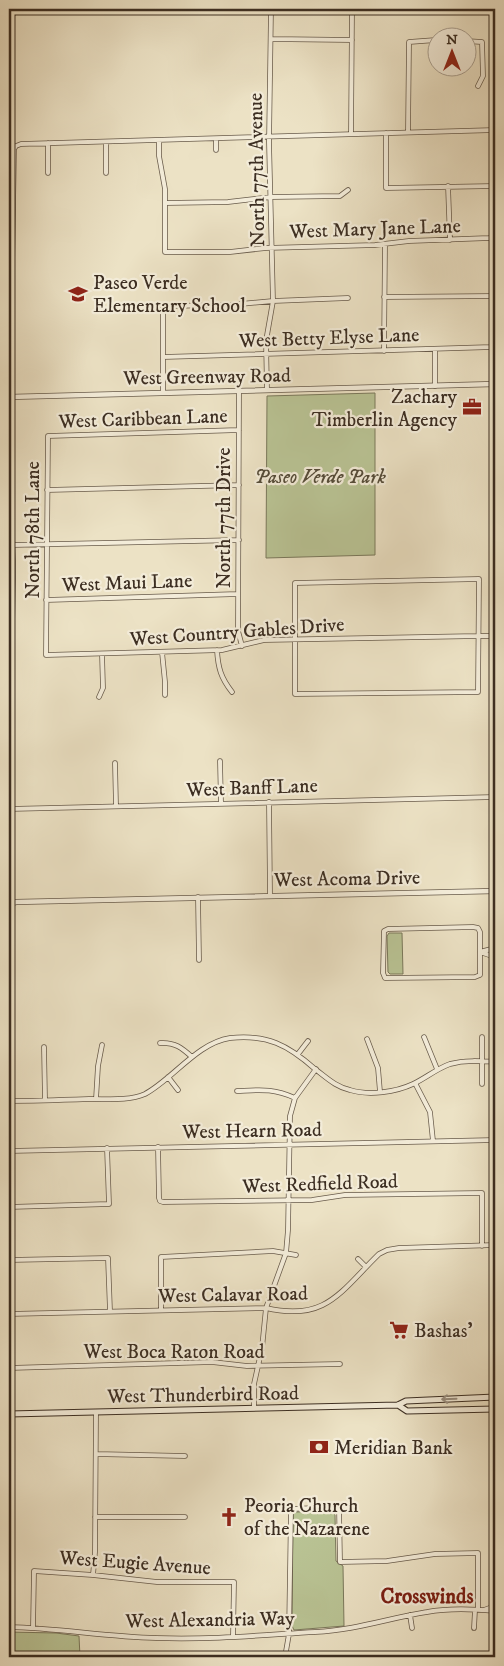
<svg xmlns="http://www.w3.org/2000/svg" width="504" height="1666" font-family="'IM FELL DW Pica',serif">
  <rect width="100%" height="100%" fill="#ece2c5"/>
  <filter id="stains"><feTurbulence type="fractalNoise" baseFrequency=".004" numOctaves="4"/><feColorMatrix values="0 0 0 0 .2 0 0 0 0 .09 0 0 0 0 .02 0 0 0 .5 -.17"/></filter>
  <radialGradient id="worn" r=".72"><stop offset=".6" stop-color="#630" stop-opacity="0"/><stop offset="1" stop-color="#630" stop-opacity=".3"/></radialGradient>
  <path fill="#b9c394" stroke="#7a785b" d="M375 393V555L266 558 267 396Z
    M389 933H402L403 974H390L388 972 387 936Z
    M332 1511 335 1515 336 1561 343 1566 344 1626 294 1630 292 1626 293 1514 296 1512Z
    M9 1632 56 1633 79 1636 80 1657H9Z"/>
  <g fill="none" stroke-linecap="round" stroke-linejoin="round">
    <path stroke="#76837f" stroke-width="1" d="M9 22 21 9"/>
    <g stroke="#685b4b" stroke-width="5.5">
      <path id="minor" d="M271 39 352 40
        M466 41 482 42 483 76 478 86
        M408 132 409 42 436 40
        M386 133V188L495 186
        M351 134 352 9
        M216 139V150
        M159 141V156L165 189V252H230L266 248 375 245 409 241 489 238 495 237
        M106 142V173
        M48 143V173
        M448 186 450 240
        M165 203 228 202 271 197 340 196 348 190
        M384 297 495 296
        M435 349V386
        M384 351 385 244
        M163 357 492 347 495 346
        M267 390 266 341 273 301 269 142 271 9
        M239 391 238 631 242 646
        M163 392V306L230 305 273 301 348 298
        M10 397 14 149 16 146 21 144 495 130
        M239 430 48 436 46 655 222 650 264 640 478 636H491L495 638
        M47 490 239 485
        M13 545 239 540
        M479 579 478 692 295 694V583Z
        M46 600 238 594
        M217 650C218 668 221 678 232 692
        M162 652 165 682V695
        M99 697 103 688 102 654
        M220 761 221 803
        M115 763 116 806
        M269 802 270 895
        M9 809 495 797
        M198 897 199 960
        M473 927 478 928 480 932V975L475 977 385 978 383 973 384 931 388 929Z
        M480 952 489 955H495
        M480 952 495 948
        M424 1037 437 1069
        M482 1037V1084
        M367 1039 378 1068 380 1092
        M160 1043C175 1042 182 1048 192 1057
        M44 1047 45 1100
        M298 1054 308 1041
        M168 1077 178 1090
        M415 1083 430 1112 433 1141
        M237 1091C260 1090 273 1088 295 1098
        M96 1099 98 1066 102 1045
        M9 1101C37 1101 64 1100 92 1099 109 1099 129 1101 145 1094 173 1079 197 1043 230 1038 267 1034 288 1045 315 1069 327 1078 336 1087 350 1090 369 1096 396 1092 413 1084 426 1078 436 1069 450 1064 465 1060 480 1061 495 1062
        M158 1147 159 1198 160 1201 163 1202 312 1200 345 1195 482 1193V1246
        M9 1151 495 1140
        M9 1207 109 1204 107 1148
        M358 1259 366 1267
        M9 1260 108 1258 110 1311
        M161 1310V1257L273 1251 296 1255
        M9 1314 266 1308C326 1322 340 1292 379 1254L387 1250 399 1248 495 1245
        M9 1368 212 1362 247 1366 340 1364
        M254 1408V1384L262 1348 266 1308 286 1253 288 1230 290 1116 295 1098 316 1069
        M96 1454 185 1456
        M95 1517H185
        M93 1575 95 1552 96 1412
        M484 1610 495 1606
        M410 1615 412 1628
        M9 1627C58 1628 107 1637 156 1638 209 1640 263 1635 315 1632 356 1630 389 1618 427 1612 449 1608 473 1609 495 1611
        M33 1628 34 1571 93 1575 157 1582H234L233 1636
        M474 1628 475 1610
        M285 1657 289 1634 291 1509 339 1507 340 1562 387 1561 435 1554 478 1553V1610"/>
    </g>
    <g stroke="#685b4b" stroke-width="6">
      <path id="tertiary" d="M9 397 495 384
        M9 774 13 567 10 486V397
        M9 904 16 902 495 891
        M9 990 11 1006 9 1020"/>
    </g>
    <g stroke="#3c2e22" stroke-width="7">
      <path id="secondary" d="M398 1405 407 1411 495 1409
        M9 1414 398 1405 406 1401 495 1397"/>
    </g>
    <use href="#minor" stroke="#f3ecd9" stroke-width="4"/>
    <use href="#tertiary" stroke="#f3ecd9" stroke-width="4.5"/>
    <use href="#secondary" stroke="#f3ecd9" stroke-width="5"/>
  </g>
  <defs><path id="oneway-shaft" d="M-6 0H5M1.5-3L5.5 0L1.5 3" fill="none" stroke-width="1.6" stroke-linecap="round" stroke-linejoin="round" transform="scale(1.25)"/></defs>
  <use stroke="#988d7e" href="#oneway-shaft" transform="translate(449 1399) rotate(178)"/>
  <defs>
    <g id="school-bare" transform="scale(1.5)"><path d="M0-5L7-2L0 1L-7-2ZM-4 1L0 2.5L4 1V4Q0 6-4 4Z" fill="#8f2418" stroke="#f3ecd9" stroke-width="2.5" paint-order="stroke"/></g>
    <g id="office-bare" transform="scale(1.5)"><path d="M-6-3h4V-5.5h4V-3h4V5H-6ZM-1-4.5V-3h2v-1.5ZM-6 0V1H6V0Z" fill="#8f2418" stroke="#f3ecd9" stroke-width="2.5" paint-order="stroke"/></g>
    <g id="supermarket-bare" transform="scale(1.5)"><path d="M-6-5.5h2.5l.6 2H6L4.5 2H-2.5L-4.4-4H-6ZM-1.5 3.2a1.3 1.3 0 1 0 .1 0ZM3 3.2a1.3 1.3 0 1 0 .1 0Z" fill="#8f2418" stroke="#f3ecd9" stroke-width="2.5" paint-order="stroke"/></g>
    <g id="bank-bare" transform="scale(1.5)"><path d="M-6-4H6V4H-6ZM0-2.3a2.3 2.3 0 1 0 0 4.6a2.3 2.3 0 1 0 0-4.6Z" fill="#8f2418" stroke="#f3ecd9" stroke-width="2.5" paint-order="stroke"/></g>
    <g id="church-bare" transform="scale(1.5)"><path d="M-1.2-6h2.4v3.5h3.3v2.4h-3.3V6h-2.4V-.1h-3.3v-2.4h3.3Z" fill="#8f2418" stroke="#f3ecd9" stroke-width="2.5" paint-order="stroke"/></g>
  </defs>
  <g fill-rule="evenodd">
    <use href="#school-bare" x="78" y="294"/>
    <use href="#office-bare" x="472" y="407"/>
    <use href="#supermarket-bare" x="399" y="1330"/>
    <use href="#bank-bare" x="319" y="1447"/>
    <use href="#church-bare" x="229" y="1517"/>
  </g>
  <g text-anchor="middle" stroke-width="4.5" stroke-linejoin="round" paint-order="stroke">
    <g font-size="20" fill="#3c2e22" stroke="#f3ecd9">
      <text transform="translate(256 170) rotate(-91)" y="7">North 77th Avenue</text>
      <text transform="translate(375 228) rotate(-2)" y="7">West Mary Jane Lane</text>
      <text transform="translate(329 337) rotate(-2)" y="7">West Betty Elyse Lane</text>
      <text transform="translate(207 376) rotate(-1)" y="7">West Greenway Road</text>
      <text transform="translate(143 418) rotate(-2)" y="7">West Caribbean Lane</text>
      <text transform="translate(223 518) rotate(-90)" y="7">North 77th Drive</text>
      <text transform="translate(32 530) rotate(-90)" y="7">North 78th Lane</text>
      <text transform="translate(127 582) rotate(-2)" y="7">West Maui Lane</text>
      <text transform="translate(237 631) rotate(-4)" y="7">West Country Gables Drive</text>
      <text transform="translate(252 787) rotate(-2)" y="7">West Banff Lane</text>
      <text transform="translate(347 878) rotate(-1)" y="7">West Acoma Drive</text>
      <text transform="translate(252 1130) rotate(-1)" y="7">West Hearn Road</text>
      <text transform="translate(320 1183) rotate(-2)" y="7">West Redfield Road</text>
      <text transform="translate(233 1294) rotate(-1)" y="7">West Calavar Road</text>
      <text x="174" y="1358">West Boca Raton Road</text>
      <text transform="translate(203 1394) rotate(-1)" y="7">West Thunderbird Road</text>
      <text transform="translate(135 1562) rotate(4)" y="7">West Eugie Avenue</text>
      <text transform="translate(210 1619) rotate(-1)" y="7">West Alexandria Way</text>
    </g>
    <g font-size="20" fill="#3c2e22" stroke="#f3ecd9" text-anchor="start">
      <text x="93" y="289">Paseo Verde<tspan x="93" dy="23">Elementary School</tspan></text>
      <text x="457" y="403" text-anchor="end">Zachary<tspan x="457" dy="23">Timberlin Agency</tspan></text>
      <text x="414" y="1337">Bashas'</text>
      <text x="334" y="1454">Meridian Bank</text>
      <text x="244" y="1512">Peoria Church<tspan x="244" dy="23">of the Nazarene</tspan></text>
    </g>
    <g font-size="20" font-style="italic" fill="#554c39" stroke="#f3ecd9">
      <text x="320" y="483">Paseo Verde Park</text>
    </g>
    <g font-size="21" font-weight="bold" fill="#7a1f14" stroke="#f3ecd9">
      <text x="427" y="1603">Crosswinds</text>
    </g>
  </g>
  <rect width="504" height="1666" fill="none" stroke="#ece2c5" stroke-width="30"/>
  <rect x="10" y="10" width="484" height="1646" fill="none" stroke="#3c2e22" stroke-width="2.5"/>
  <rect x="15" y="15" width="474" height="1636" fill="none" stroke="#3c2e22"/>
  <g transform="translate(452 52)"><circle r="24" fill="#f3ecd9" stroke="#aaa090"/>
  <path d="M0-4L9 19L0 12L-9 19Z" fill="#8f2418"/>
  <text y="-8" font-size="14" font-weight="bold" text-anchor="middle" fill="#3c2e22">N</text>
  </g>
  <rect width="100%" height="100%" filter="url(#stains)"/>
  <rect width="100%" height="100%" fill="url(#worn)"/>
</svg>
